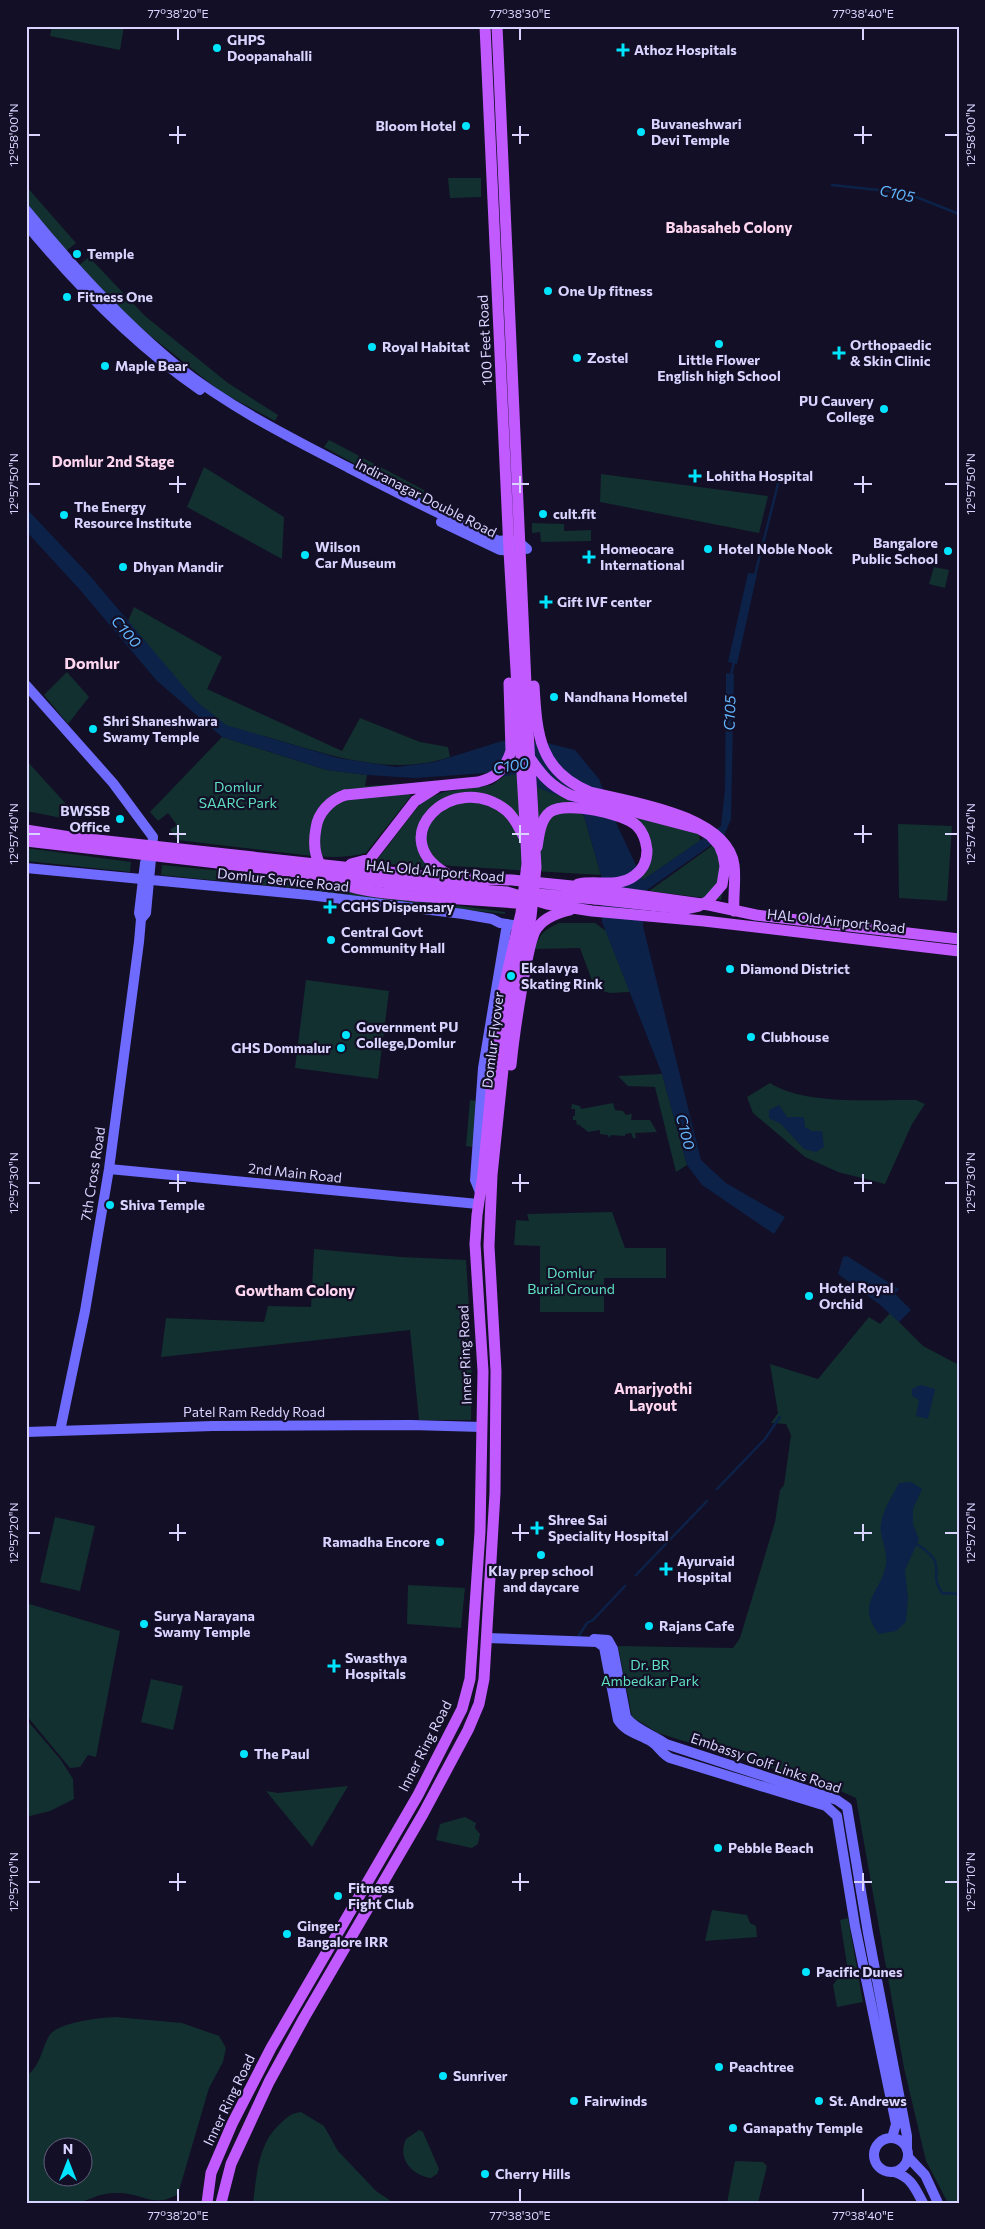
<svg xmlns="http://www.w3.org/2000/svg" width="985" height="2229" font-family="Commissioner,sans-serif">
  <rect width="100%" height="100%" fill="#130f26"/>
  <path fill="#12302f" fill-rule="evenodd" d="M52 26H124L120 50 50 36Z
    M448 178H481V197L450 198Z
    M26 186 76 243 65 252 26 205Z
    M89 257 145 316 228 383 278 415 275 421 221 392 137 325 78 266Z
    M329 440 424 490 426 503 324 447Z
    M204 467 284 517 282 559 187 507Z
    M601 474 768 496 759 533 600 502Z
    M532 523 564 524V531L591 530V541L541 542 540 532 532 533Z
    M934 567 949 570 945 588 929 584Z
    M134 607 222 657 207 689 342 751 360 718 420 742 448 747 450 757C390 777 329 755 271 738 257 734 236 732 224 724 185 698 158 656 128 621Z
    M67 672 89 697 68 724 44 695Z
    M222 737 327 770 367 775 365 786 401 784 411 796 366 853C337 861 307 855 278 852 245 848 211 844 178 840L170 830 177 825 168 813 158 821 150 812Z
    M26 760 66 804 62 818 26 811Z
    M530 772 568 799 584 816 601 875 451 866 433 863 419 850 428 868 379 863 377 860 423 800 444 792 492 785 504 776Z
    M631 816 699 834 700 841 643 880 641 876 646 872 650 864Z
    M898 824 952 826 947 901 899 898Z
    M716 843 726 877 721 900 649 891Z
    M26 848 131 862 130 872 26 861Z
    M162 865 303 879 302 889 161 875Z
    M318 881 370 887 416 900 505 912V914L319 893 318 892Z
    M559 923H595L606 931 630 992 610 993 595 989 580 948 535 949C538 935 545 929 559 923Z
    M306 980 389 991 378 1079 295 1068Z
    M662 1074 687 1165 676 1172 655 1087 628 1086 618 1076Z
    M770 1083C806 1106 873 1099 916 1100L925 1104 912 1124 885 1184 838 1172 805 1157 753 1113 747 1097Z
    M470 1100 477 1101 473 1147 466 1146Z
    M613 1103 615 1110 623 1111 626 1115 632 1114 631 1120H650L657 1132 635 1133 636 1138H633L631 1133 625 1134V1136L611 1135 609 1138 608 1135 600 1134V1130L588 1132 578 1124 577 1126 576 1120H573V1116H575V1109H571L572 1104 580 1106 581 1109Z
    M612 1212 625 1248H666V1278H604V1312H540V1246L514 1245 516 1220 529 1221 527 1214Z
    M314 1249 401 1257 466 1260 472 1353 471 1420H419L410 1330 161 1357 166 1318 264 1322 268 1306 311 1307Z
    M890 1313 923 1346 959 1365V2203H948L926 2161 904 2068 856 1798 829 1786 658 1733 632 1717 618 1646 733 1648 740 1638 775 1522 780 1490 784 1485 791 1435 786 1424 771 1423 778 1413 770 1364 818 1379 869 1317 880 1324Z
    M55 1517 95 1526 80 1591 40 1582Z
    M408 1585 465 1588 461 1628 407 1624Z
    M26 1603 120 1631 96 1757 88 1755 80 1767 70 1768 26 1715Z
    M151 1679 183 1686 173 1730 141 1722Z
    M26 1719 61 1760 73 1779 74 1799 50 1811 26 1817Z
    M348 1786 312 1847 266 1791 278 1793Z
    M465 1817 476 1823 475 1828 480 1834 478 1844 472 1848 436 1840 440 1824Z
    M712 1910 747 1915 750 1923 756 1926 757 1937 705 1941Z
    M848 1918 863 2002 837 2007 833 1985 847 1965 840 1920Z
    M115 2017 182 2023 219 2036 226 2048 223 2062 209 2088 178 2194C155 2208 146 2195 122 2193 99 2192 96 2198 77 2203 62 2206 42 2203 26 2203V2076C41 2066 41 2050 49 2036 57 2022 100 2018 115 2017ZM52 2146H82V2176H52Z
    M301 2112 324 2126 338 2151 376 2191 394 2203H253C257 2173 258 2143 281 2123 288 2116 292 2113 301 2112Z
    M419 2130 423 2132 439 2169 437 2174 431 2178C411 2175 397 2158 406 2139Z
    M735 2161 763 2162 767 2166 758 2203H727Z"/>
  <path fill="#0c2248" d="M26 508 91 577 196 701 226 725 338 758 396 767 435 762 502 741 543 742 575 750 599 779 618 827 643 880 721 826 725 789 726 673 734 674 731 819 724 836 647 890 643 926 701 1160 726 1183 785 1217 774 1234 702 1185 687 1165 662 1074 602 922 601 875 584 816 568 799 538 788 530 772 504 776 487 773 415 778 367 775 327 770 222 737 157 681 81 591 26 531Z
    M748 573 757 574 737 664 728 662Z
    M779 1105 787 1117H804L805 1127 812 1131H822L824 1147 816 1152 804 1149 781 1124 769 1118V1110Z
    M847 1256 899 1289 895 1294 911 1310 899 1322 879 1304 838 1274 843 1257Z
    M921 1385 935 1389 928 1419 916 1416 919 1400 912 1396V1389Z
    M911 1482 922 1489 913 1509V1524L919 1539 905 1570 908 1598 906 1622 896 1631 879 1634C854 1603 883 1591 886 1563 887 1552 883 1543 881 1533 878 1518 892 1496 899 1483Z"/>
  <g fill="none" stroke-linecap="round" stroke-linejoin="round">
    <path stroke="#0c2248" stroke-width="2.5" d="M832 185 906 193 959 214
      M755 575 780 476
      M731 675 734 661
      M717 1489 765 1439 780 1417
      M915 1543C952 1566 926 1569 942 1593L959 1594
      M636 1575 707 1501
      M578 1637 587 1623 593 1620 625 1586"/>
    <path stroke="#6f6bff" stroke-width="10" d="M26 210C71 265 121 320 176 365 229 407 289 437 349 468 398 493 447 519 499 541 510 539 519 541 527 549
      M26 224C77 286 134 344 200 390
      M441 522 500 550 517 551
      M26 685 113 783 153 837 146 913 141 919
      M26 868 309 895 463 914 492 919 500 923 526 927
      M109 1169 478 1204
      M480 1192 475 1180 483 1068 507 924
      M60 1431 85 1311 109 1169 139 942 141 919 139 913 145 863 150 856
      M26 1432 213 1426 411 1425 482 1427
      M486 1638 597 1642 604 1647 618 1720C626 1733 640 1734 652 1742 659 1747 662 1754 670 1758L826 1806 837 1816 855 1926 896 2124 892 2138
      M594 1639 608 1640 613 1649 626 1717C634 1729 654 1735 666 1744L837 1800 847 1807 868 1933 907 2136V2148
      M874 2155a17 17 0 1 1 34 0a17 17 0 1 1-34 0Z
      M908 2157 925 2175 938 2203
      M894 2172C911 2177 915 2188 923 2203"/>
    <path stroke="#c25bff" stroke-width="11" d="M485 26 509 551 526 841
      M497 26 528 730
      M534 686C537 735 539 771 590 792 630 802 727 815 734 865 736 880 733 896 734 911
      M345 795 478 782C496 778 505 769 511 751L509 683
      M26 830 70 837 435 877 512 880 572 886 709 905 756 915 959 939
      M26 841 399 884 507 892 547 904 592 911 704 921 959 951
      M537 847C539 836 540 820 550 812 566 801 624 813 637 826 644 833 646 841 647 850 647 861 643 870 634 876 618 888 596 880 578 884
      M351 864 370 859 415 801 437 787
      M451 876C379 840 453 767 507 811 515 818 519 828 524 837
      M526 893 595 899
      M416 896 530 904
      M511 1065C513 1044 527 940 537 928 545 917 558 913 570 910
      M207 2203 211 2173 232 2124 271 2048 418 1795 462 1709 470 1679 480 1532 483 1371 475 1244 477 1215 483 1174 495 1049
      M221 2203 231 2164 269 2082 304 2018 423 1814 468 1730 479 1704 484 1679 495 1493 496 1371 489 1246 492 1175 505 1050"/>
    <path stroke="#c25bff" stroke-width="11" d="M530 758C542 776 551 786 570 795L700 829 710 835 719 845 723 855 725 866 722 885 708 901 699 906 685 909 595 899
      M345 795C330 800 318 813 316 828 304 893 372 891 416 896
      M495 1049 503 991 521 913 527 864 526 841
      M505 1050 513 993 531 917 536 867 528 730"/>
  </g>
  <path fill="none" stroke="#d9d4ff" stroke-width="2" d="M178 28V40M520 28V40M863 28V40M178 126V144M520 126V144M863 126V144M28 135H40M169 135H186M512 135H529M854 135H872M945 135H958M178 476V493M520 476V493M863 476V493M28 484H40M169 484H186M512 484H529M854 484H872M945 484H958M178 825V843M520 825V843M863 825V843M28 834H40M169 834H186M512 834H529M854 834H872M945 834H958M178 1174V1192M520 1174V1192M863 1174V1192M28 1183H40M169 1183H186M512 1183H529M854 1183H872M945 1183H958M178 1524V1541M520 1524V1541M863 1524V1541M28 1533H40M169 1533H186M512 1533H529M854 1533H872M945 1533H958M178 1873V1891M520 1873V1891M863 1873V1891M28 1882H40M169 1882H186M512 1882H529M854 1882H872M945 1882H958M178 2189V2202M520 2189V2202M863 2189V2202"/>
  <g fill="#00e5ff" stroke="#130f26" stroke-width="2">
    <circle cx="217" cy="48" r="5"/>
    <path d="M620.5 42.5h5v5h5v5h-5v5h-5v-5h-5v-5h5z"/>
    <circle cx="466" cy="126" r="5"/>
    <circle cx="641" cy="132" r="5"/>
    <circle cx="77" cy="254" r="5"/>
    <circle cx="548" cy="291" r="5"/>
    <circle cx="67" cy="297" r="5"/>
    <circle cx="719" cy="344" r="5"/>
    <circle cx="372" cy="347" r="5"/>
    <path d="M836.5 345.5h5v5h5v5h-5v5h-5v-5h-5v-5h5z"/>
    <circle cx="577" cy="358" r="5"/>
    <circle cx="105" cy="366" r="5"/>
    <circle cx="884" cy="409" r="5"/>
    <path d="M692.5 468.5h5v5h5v5h-5v5h-5v-5h-5v-5h5z"/>
    <circle cx="543" cy="514" r="5"/>
    <circle cx="64" cy="515" r="5"/>
    <circle cx="708" cy="549" r="5"/>
    <circle cx="948" cy="551" r="5"/>
    <circle cx="305" cy="555" r="5"/>
    <path d="M586.5 549.5h5v5h5v5h-5v5h-5v-5h-5v-5h5z"/>
    <circle cx="123" cy="567" r="5"/>
    <path d="M543.5 594.5h5v5h5v5h-5v5h-5v-5h-5v-5h5z"/>
    <circle cx="554" cy="697" r="5"/>
    <circle cx="93" cy="729" r="5"/>
    <circle cx="120" cy="819" r="5"/>
    <path d="M327.5 899.5h5v5h5v5h-5v5h-5v-5h-5v-5h5z"/>
    <circle cx="331" cy="940" r="5"/>
    <circle cx="730" cy="969" r="5"/>
    <circle cx="511" cy="976" r="5"/>
    <circle cx="346" cy="1035" r="5"/>
    <circle cx="751" cy="1037" r="5"/>
    <circle cx="341" cy="1048" r="5"/>
    <circle cx="110" cy="1205" r="5"/>
    <circle cx="809" cy="1296" r="5"/>
    <path d="M534.5 1520.5h5v5h5v5h-5v5h-5v-5h-5v-5h5z"/>
    <circle cx="440" cy="1542" r="5"/>
    <circle cx="541" cy="1555" r="5"/>
    <path d="M663.5 1561.5h5v5h5v5h-5v5h-5v-5h-5v-5h5z"/>
    <circle cx="144" cy="1624" r="5"/>
    <circle cx="649" cy="1626" r="5"/>
    <path d="M331.5 1658.5h5v5h5v5h-5v5h-5v-5h-5v-5h5z"/>
    <circle cx="244" cy="1754" r="5"/>
    <circle cx="718" cy="1848" r="5"/>
    <circle cx="338" cy="1896" r="5"/>
    <circle cx="287" cy="1934" r="5"/>
    <circle cx="806" cy="1972" r="5"/>
    <circle cx="719" cy="2067" r="5"/>
    <circle cx="443" cy="2076" r="5"/>
    <circle cx="574" cy="2101" r="5"/>
    <circle cx="819" cy="2101" r="5"/>
    <circle cx="733" cy="2128" r="5"/>
    <circle cx="485" cy="2174" r="5"/>
  </g>
  <g text-anchor="middle" stroke-width="4.5" stroke-linejoin="round" paint-order="stroke">
    <g font-size="14" font-weight="bold" fill="#d9d4ff" stroke="#130f26" text-anchor="start">
      <text x="227" y="45">GHPS<tspan x="227" dy="16">Doopanahalli</tspan></text>
      <text x="634" y="55">Athoz Hospitals</text>
      <text x="651" y="129">Buvaneshwari<tspan x="651" dy="16">Devi Temple</tspan></text>
      <text x="456" y="131" text-anchor="end">Bloom Hotel</text>
      <text x="87" y="259">Temple</text>
      <text x="558" y="296">One Up fitness</text>
      <text x="77" y="302">Fitness One</text>
      <text x="850" y="350">Orthopaedic<tspan x="850" dy="16">&amp; Skin Clinic</tspan></text>
      <text x="382" y="352">Royal Habitat</text>
      <text x="587" y="363">Zostel</text>
      <text x="719" y="365" text-anchor="middle">Little Flower<tspan x="719" dy="16">English high School</tspan></text>
      <text x="115" y="371">Maple Bear</text>
      <text x="874" y="406" text-anchor="end">PU Cauvery<tspan x="874" dy="16">College</tspan></text>
      <text x="706" y="481">Lohitha Hospital</text>
      <text x="74" y="512">The Energy<tspan x="74" dy="16">Resource Institute</tspan></text>
      <text x="553" y="519">cult.fit</text>
      <text x="938" y="548" text-anchor="end">Bangalore<tspan x="938" dy="16">Public School</tspan></text>
      <text x="315" y="552">Wilson<tspan x="315" dy="16">Car Museum</tspan></text>
      <text x="600" y="554">Homeocare<tspan x="600" dy="16">International</tspan></text>
      <text x="718" y="554">Hotel Noble Nook</text>
      <text x="133" y="572">Dhyan Mandir</text>
      <text x="557" y="607">Gift IVF center</text>
      <text x="564" y="702">Nandhana Hometel</text>
      <text x="103" y="726">Shri Shaneshwara<tspan x="103" dy="16">Swamy Temple</tspan></text>
      <text x="110" y="816" text-anchor="end">BWSSB<tspan x="110" dy="16">Office</tspan></text>
      <text x="341" y="912">CGHS Dispensary</text>
      <text x="341" y="937">Central Govt<tspan x="341" dy="16">Community Hall</tspan></text>
      <text x="521" y="973">Ekalavya<tspan x="521" dy="16">Skating Rink</tspan></text>
      <text x="740" y="974">Diamond District</text>
      <text x="356" y="1032">Government PU<tspan x="356" dy="16">College,Domlur</tspan></text>
      <text x="761" y="1042">Clubhouse</text>
      <text x="331" y="1053" text-anchor="end">GHS Dommalur</text>
      <text x="120" y="1210">Shiva Temple</text>
      <text x="819" y="1293">Hotel Royal<tspan x="819" dy="16">Orchid</tspan></text>
      <text x="548" y="1525">Shree Sai<tspan x="548" dy="16">Speciality Hospital</tspan></text>
      <text x="430" y="1547" text-anchor="end">Ramadha Encore</text>
      <text x="677" y="1566">Ayurvaid<tspan x="677" dy="16">Hospital</tspan></text>
      <text x="541" y="1576" text-anchor="middle">Klay prep school<tspan x="541" dy="16">and daycare</tspan></text>
      <text x="154" y="1621">Surya Narayana<tspan x="154" dy="16">Swamy Temple</tspan></text>
      <text x="659" y="1631">Rajans Cafe</text>
      <text x="345" y="1663">Swasthya<tspan x="345" dy="16">Hospitals</tspan></text>
      <text x="254" y="1759">The Paul</text>
      <text x="728" y="1853">Pebble Beach</text>
      <text x="348" y="1893">Fitness<tspan x="348" dy="16">Fight Club</tspan></text>
      <text x="297" y="1931">Ginger<tspan x="297" dy="16">Bangalore IRR</tspan></text>
      <text x="816" y="1977">Pacific Dunes</text>
      <text x="729" y="2072">Peachtree</text>
      <text x="453" y="2081">Sunriver</text>
      <text x="584" y="2106">Fairwinds</text>
      <text x="829" y="2106">St. Andrews</text>
      <text x="743" y="2133">Ganapathy Temple</text>
      <text x="495" y="2179">Cherry Hills</text>
    </g>
    <g font-size="14" fill="#d9d4ff" stroke="#130f26">
      <text transform="translate(485 340) rotate(-93)" y="5">100 Feet Road</text>
      <text transform="translate(426 498) rotate(27)" y="5">Indiranagar Double Road</text>
      <text transform="translate(435 871) rotate(5)" y="5">HAL Old Airport Road</text>
      <text transform="translate(283 880) rotate(6)" y="5">Domlur Service Road</text>
      <text transform="translate(836 921) rotate(6)" y="5">HAL Old Airport Road</text>
      <text transform="translate(493 1040) rotate(-83)" y="5">Domlur Flyover</text>
      <text transform="translate(295 1173) rotate(6)" y="5">2nd Main Road</text>
      <text transform="translate(93 1174) rotate(-81)" y="5">7th Cross Road</text>
      <text transform="translate(465 1355) rotate(-92)" y="5">Inner Ring Road</text>
      <text x="254" y="1417">Patel Ram Reddy Road</text>
      <text transform="translate(425 1746) rotate(-63)" y="5">Inner Ring Road</text>
      <text transform="translate(766 1763) rotate(19)" y="5">Embassy Golf Links Road</text>
      <text transform="translate(229 2100) rotate(-64)" y="5">Inner Ring Road</text>
    </g>
    <g font-size="14" fill="#5fe0c0" stroke="#130f26">
      <text x="238" y="792">Domlur<tspan x="238" dy="16">SAARC Park</tspan></text>
      <text x="571" y="1278">Domlur<tspan x="571" dy="16">Burial Ground</tspan></text>
      <text x="650" y="1670">Dr. BR<tspan x="650" dy="16">Ambedkar Park</tspan></text>
    </g>
    <g font-size="15" font-style="italic" fill="#62b6ff" stroke="#130f26">
      <text transform="translate(897 194) rotate(12)" y="5">C105</text>
      <text transform="translate(126 632) rotate(49)" y="5">C100</text>
      <text transform="translate(730 713) rotate(-88)" y="5">C105</text>
      <text transform="translate(511 766) rotate(-10)" y="5">C100</text>
      <text transform="translate(685 1132) rotate(75)" y="5">C100</text>
    </g>
    <g font-size="15" font-weight="bold" fill="#ffd6f0" stroke="#130f26">
      <text x="729" y="233">Babasaheb Colony</text>
      <text x="113" y="467">Domlur 2nd Stage</text>
      <text x="295" y="1296">Gowtham Colony</text>
      <text x="653" y="1394">Amarjyothi<tspan x="653" dy="17">Layout</tspan></text>
    </g>
    <g font-size="16" font-weight="bold" fill="#ffd6f0" stroke="#130f26">
      <text x="92" y="669">Domlur</text>
    </g>
  </g>
  <rect width="985" height="2229" fill="none" stroke="#130f26" stroke-width="55"/>
  <g transform="translate(68 2162)"><circle r="24" fill="#130f26" stroke="#625e7d"/>
  <path d="M0-4L9 19L0 12L-9 19Z" fill="#00e5ff"/>
  <text y="-8" font-size="14" font-weight="bold" text-anchor="middle" fill="#d9d4ff">N</text>
  </g>
  <rect x="28" y="28" width="930" height="2174" fill="none" stroke="#d9d4ff" stroke-width="2"/>
  <g font-size="12" text-anchor="middle" fill="#d9d4ff">
    <text x="178" y="18">77°38'20"E</text>
    <text x="520" y="18">77°38'30"E</text>
    <text x="863" y="18">77°38'40"E</text>
    <text transform="translate(14 135) rotate(-90)" y="4">12°58'00"N</text>
    <text transform="translate(971 135) rotate(-90)" y="4">12°58'00"N</text>
    <text transform="translate(14 484) rotate(-90)" y="4">12°57'50"N</text>
    <text transform="translate(971 484) rotate(-90)" y="4">12°57'50"N</text>
    <text transform="translate(14 834) rotate(-90)" y="4">12°57'40"N</text>
    <text transform="translate(971 834) rotate(-90)" y="4">12°57'40"N</text>
    <text transform="translate(14 1183) rotate(-90)" y="4">12°57'30"N</text>
    <text transform="translate(971 1183) rotate(-90)" y="4">12°57'30"N</text>
    <text transform="translate(14 1533) rotate(-90)" y="4">12°57'20"N</text>
    <text transform="translate(971 1533) rotate(-90)" y="4">12°57'20"N</text>
    <text transform="translate(14 1882) rotate(-90)" y="4">12°57'10"N</text>
    <text transform="translate(971 1882) rotate(-90)" y="4">12°57'10"N</text>
    <text x="178" y="2220">77°38'20"E</text>
    <text x="520" y="2220">77°38'30"E</text>
    <text x="863" y="2220">77°38'40"E</text>
  </g>
</svg>
